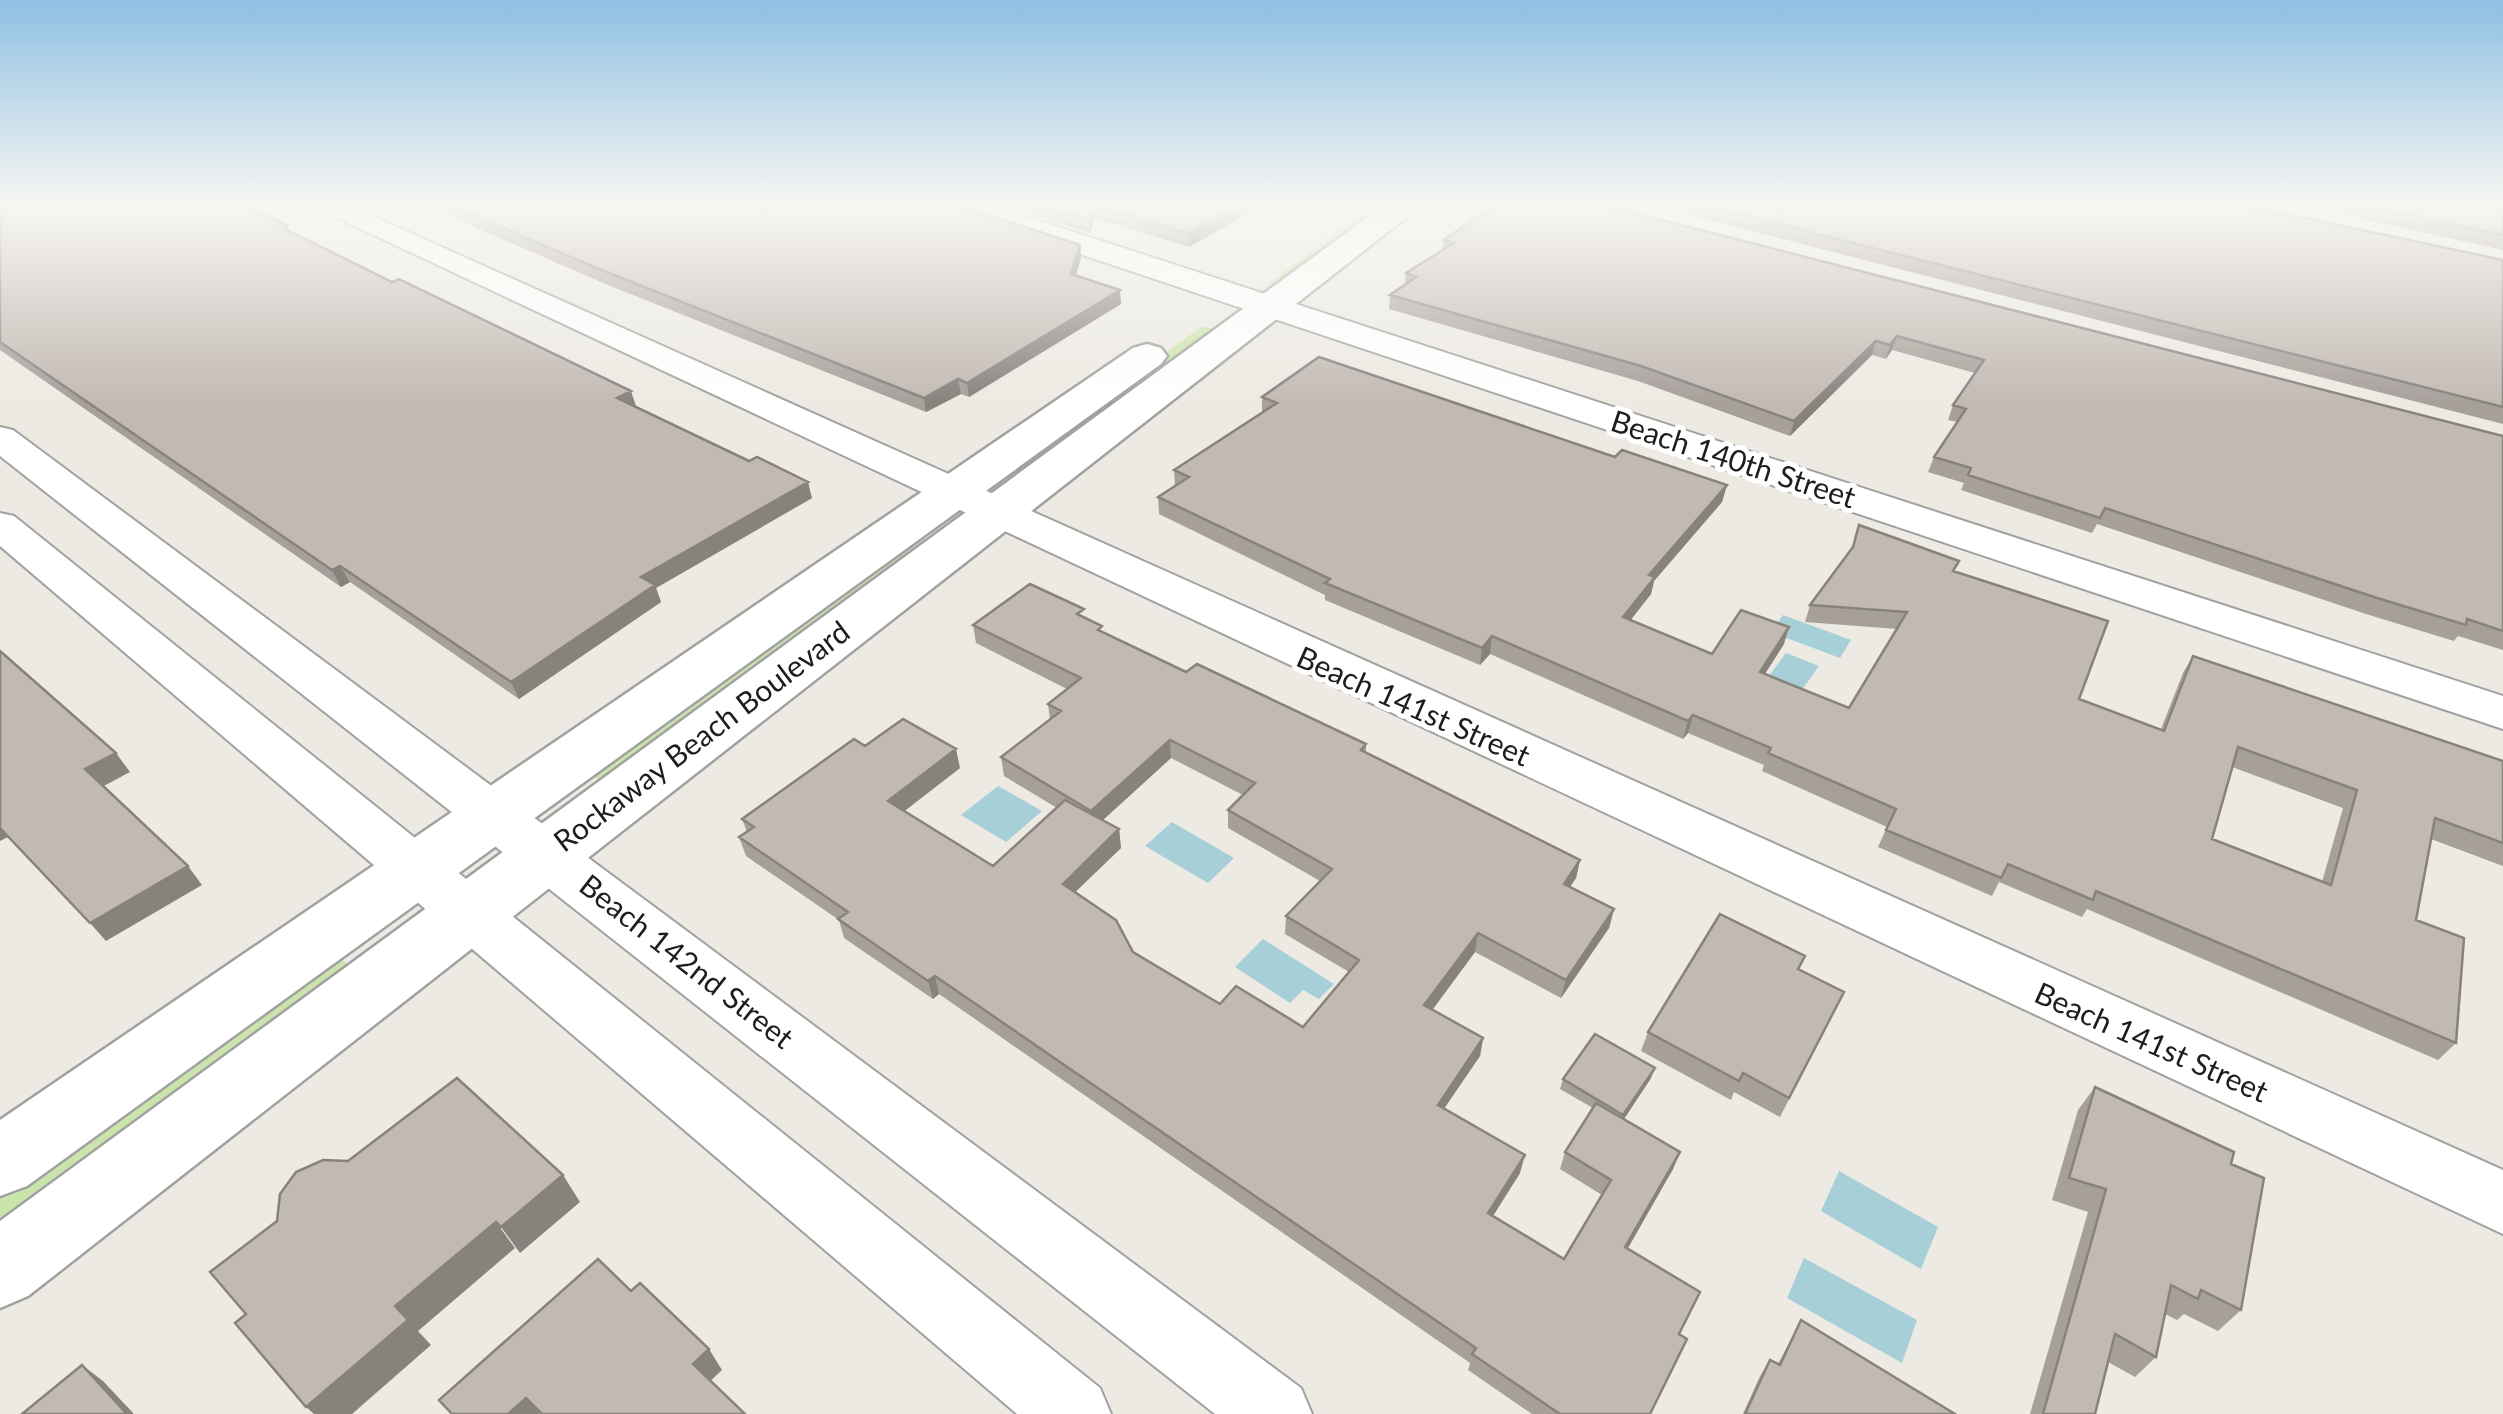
<svg xmlns="http://www.w3.org/2000/svg" width="2503" height="1414" font-family="Lato,sans-serif">
  <rect width="100%" height="100%" fill="#edeae3"/>
  <path fill="#cae4ac" d="M1371 206H1391L1277 286 1268 284Z
    M1203 326 1225 332 1029 475 1006 467Z
    M909 534 937 546 611 786 581 770Z
    M327 949 361 974 0 1241V1183Z"/>
  <path fill="#a7cfd8" d="M1783 615 1851 640 1840 658 1771 632Z
    M1786 653 1819 666 1793 702 1760 688Z
    M998 786 1042 811 1006 842 961 815Z
    M1172 822 1234 858 1208 883 1145 846Z
    M1263 939 1334 984 1319 999 1303 990 1290 1003 1235 967Z
    M1839 1171 1938 1227 1921 1269 1821 1211Z
    M1804 1258 1917 1320 1902 1363 1787 1298Z"/>
  <g fill="none" stroke-linecap="round" stroke-linejoin="round">
    <g stroke="#a1a1a1" stroke-width="4">
      <path id="minor" d="M312 206H350L2503 1170V1234Z
        M950 206H994L2503 696V729L954 212Z
        M0 427 13 430 1301 1388 1312 1414H1215L0 456Z
        M0 513 14 516 1100 1388 1111 1414H1017L0 546Z"/>
    </g>
    <g stroke="#a1a1a1" stroke-width="5">
      <path id="tertiary" d="M1383 206H1421L28 1296 0 1308V1221Z
        M1147 344 1161 348 1167 356 1161 364 27 1186 0 1196V1120L1133 348Z"/>
    </g>
    <use href="#minor" fill="#fff" fill-rule="evenodd"/>
    <use href="#tertiary" fill="#fff" fill-rule="evenodd"/>
  </g>
  <path fill="#a79f9a" fill-rule="evenodd" d="M0 206 287 225 290 231 812 498 656 588 661 602 519 699 350 582 341 587 0 350Z
    M426 206H962L1080 245 1081 258 1076 275 1121 304 969 397 961 394 926 412 608 285Z
    M1008 206H1261L1189 247 1095 218 1090 233Z
    M1654 206H2249L2503 260V424Z
    M2303 206H2503V250Z
    M1444 240 2503 436V650L2458 636 2454 641 2366 614 2097 524 2092 533 1961 490 1964 483 1928 472 1934 457 1957 422 1948 420 1953 405 1975 373 1892 350 1886 359 1872 355 1790 436 1638 381 1389 309 1390 295 1405 284 1406 273 1443 250Z
    M1262 397 1615 457 1727 485 1722 502 1654 581 1651 594 1630 620 1712 654 1784 644 1765 674 1849 708 1897 629 1805 622 1810 605 1955 571 2079 699 2161 729 2183 673 2193 656 2503 761V866L2431 839 2416 920 2456 1043 2438 1060 2087 909 2082 917 1999 882 1992 896 1878 847 1887 827 1762 771 1764 765 1688 733 1683 739 1490 654 1480 665 1325 600V595L1159 514 1158 497 1175 486 1174 470 1262 413ZM2232 767 2343 808 2322 882 2212 839Z
    M1084 617 1103 632 1186 672 1366 744V752L1580 860 1576 878 1570 887 1614 909 1609 928 1561 998 1475 952 1432 1010 1483 1038 1480 1056 1444 1108 1520 1173 1493 1216 1564 1259 1602 1195 1560 1169 1565 1152 1593 1108 1560 1089 1563 1079 1651 1078 1624 1119 1680 1152 1673 1169 1627 1248 1680 1334 1650 1414H1532L1468 1370 1470 1363 939 994 933 999 844 938 839 920 746 856 739 837 747 832 742 819 865 746 960 768 904 811 993 866 1057 808 1004 776 1001 757 1050 720 1048 704 1067 689 976 643 973 625ZM1171 758 1243 795 1228 810V828L1320 881 1286 916 1285 934 1349 972 1303 1027 1220 1004 1133 952 1075 892 1121 848 1119 829 1103 820Z
    M1805 956 1799 970 1844 992 1780 1117 1734 1092 1731 1100 1641 1051 1648 1032Z
    M2095 1087 2231 1164 2241 1310 2218 1331 2184 1314 2177 1320 2165 1314 2156 1357 2135 1377 2108 1362 2095 1414H2030L2088 1212 2052 1200 2078 1110Z
    M1801 1320 1955 1414H1743L1760 1376 1770 1360 1778 1364Z"/>
  <path fill="#88827d" d="M1094 206 1095 218 1090 233 1089 220Z
    M1239 206H1261L1189 247V234Z
    M1080 245 1081 258 1072 287 1071 274Z
    M1120 290 1121 304 969 397 967 383Z
    M1897 336 1892 350 1886 359 1890 345Z
    M1876 341 1872 355 1790 436 1794 421Z
    M958 379 961 394 926 412 924 398Z
    M631 391 636 406 617 398Z
    M808 482 812 498 656 588 661 602 519 699 511 682 641 577Z
    M1727 485 1722 502 1654 581 1651 594 1619 635 1623 617 1649 575Z
    M340 566 350 582 341 587 332 570Z
    M1789 627 1784 644 1755 689 1760 672Z
    M1492 636 1490 654 1480 665 1482 648Z
    M1693 715 1688 733 1683 739 1688 721Z
    M1170 740 1171 758 1093 829 1091 811Z
    M956 749 960 768 893 820 888 801Z
    M116 753 130 772 100 788 85 769Z
    M0 828 8 837 0 841Z
    M1119 829 1121 848 1065 902 1063 884Z
    M1580 860 1576 878 1559 903 1564 884Z
    M188 866 202 885 106 941 90 923Z
    M1614 909 1609 928 1561 998 1566 980Z
    M1478 933 1475 952 1422 1024 1424 1005Z
    M935 976 939 994 933 999 928 981Z
    M1483 1038 1480 1056 1435 1122 1438 1105Z
    M1655 1068 1651 1078 1620 1125 1623 1115Z
    M1680 1152 1673 1169 1619 1264 1625 1247Z
    M1525 1155 1520 1173 1484 1230 1488 1213Z
    M563 1175 580 1202 520 1253 501 1227Z
    M496 1222 515 1248 418 1331 431 1345 352 1414H314L306 1407 395 1306Z
    M709 1349 722 1370 706 1385 693 1364Z
    M82 1365 103 1381 134 1414H127Z
    M526 1398 540 1414H508Z"/>
  <path fill="#c2b9b3" stroke="#88827d" stroke-width="2.5" fill-rule="evenodd" d="M0 206H248L287 225 281 227 392 282 399 279 631 391 617 398 749 461 757 457 808 482 641 577 655 585 511 682 340 566 332 570 0 342Z
    M451 206H962L1080 245 1071 274 1120 290 967 383 958 379 924 398 604 271Z
    M1045 206H1093L1089 220Z
    M1098 206H1239L1189 234Z
    M1492 206H1607L2503 436V631L2467 619 2466 625 2377 598 2105 508 2100 518 1968 475 1971 468 1934 457 1966 409 1953 405 1984 360 1897 336 1890 345 1876 341 1794 421 1641 366 1390 295 1416 277 1406 273 1454 243 1444 240Z
    M1707 206H2249L2503 260V407Z
    M2369 206H2503V235Z
    M1319 357 1615 457 1622 450 1727 485 1649 575 1655 577 1623 617 1712 654 1741 610 1789 627 1760 672 1849 708 1907 612 1810 605 1853 547 1859 525 1959 561 1953 571 2108 621 2079 699 2164 731 2193 656 2503 761V843L2435 818 2416 920 2464 938 2456 1043 2096 891 2093 900 2008 864 2001 878 1886 830 1896 809 1768 753 1771 748 1693 715 1688 721 1492 636 1482 648 1325 583 1330 579 1158 497 1189 477 1174 470 1277 403 1262 397ZM2238 747 2357 790 2331 885 2212 839Z
    M1030 584 1084 609 1077 614 1102 626 1098 630 1186 672 1197 664 1366 744 1361 750 1580 860 1564 884 1614 909 1566 980 1478 933 1424 1005 1483 1038 1438 1105 1525 1155 1488 1213 1564 1259 1611 1180 1565 1152 1596 1103 1680 1152 1625 1247 1700 1292 1679 1334 1687 1339 1650 1414H1560L1472 1354 1476 1348 935 976 928 981 838 919 848 912 739 837 754 827 742 819 854 739 865 746 903 719 956 749 888 801 993 866 1065 800 1119 829 1063 884 1116 920 1133 952 1220 1004 1236 986 1303 1027 1359 960 1286 916 1332 869 1228 810 1255 783 1170 740 1091 811 1001 757 1061 711 1048 704 1081 678 973 625Z
    M0 651 116 753 85 769 188 866 90 923 0 828Z
    M1720 914 1805 956 1798 969 1844 992 1789 1098 1743 1073 1739 1081 1648 1032Z
    M1595 1034 1655 1068 1623 1115 1563 1079Z
    M457 1078 563 1175 501 1227 496 1222 395 1306 408 1320 306 1407 235 1323 246 1314 210 1272 277 1221 280 1194 296 1172 323 1160 348 1161Z
    M2095 1087 2234 1152 2231 1164 2264 1178 2241 1310 2201 1290 2198 1299 2171 1285 2156 1357 2115 1334 2095 1414H2043L2106 1189 2069 1178Z
    M598 1259 631 1291 640 1283 709 1349 693 1364 745 1414H542L526 1398 508 1414H452L439 1400Z
    M1801 1320 1955 1414H1745L1770 1360 1780 1365Z
    M82 1365 127 1414H22Z"/>
  <linearGradient id="sky" x2="0" y2="1"><stop stop-color="#8ebfe2"/><stop offset="0.51" stop-color="#f7f6f2"/><stop offset="1" stop-color="#f7f6f2" stop-opacity="0"/></linearGradient>
  <rect width="2503" height="404" fill="url(#sky)"/>
  <g text-anchor="middle" stroke-width="10" stroke-linejoin="round" paint-order="stroke">
    <g font-size="30" fill="#1d1d1d" stroke="#fff">
      <text transform="translate(1733 460) rotate(18)" y="10">Beach 140th Street</text>
      <text transform="translate(1413 707) rotate(24)" y="10">Beach 141st Street</text>
      <text transform="translate(702 737) rotate(-37)" y="10">Rockaway Beach Boulevard</text>
      <text transform="translate(686 962) rotate(38)" y="10">Beach 142nd Street</text>
      <text transform="translate(2151 1043) rotate(24)" y="10">Beach 141st Street</text>
    </g>
  </g>
</svg>
